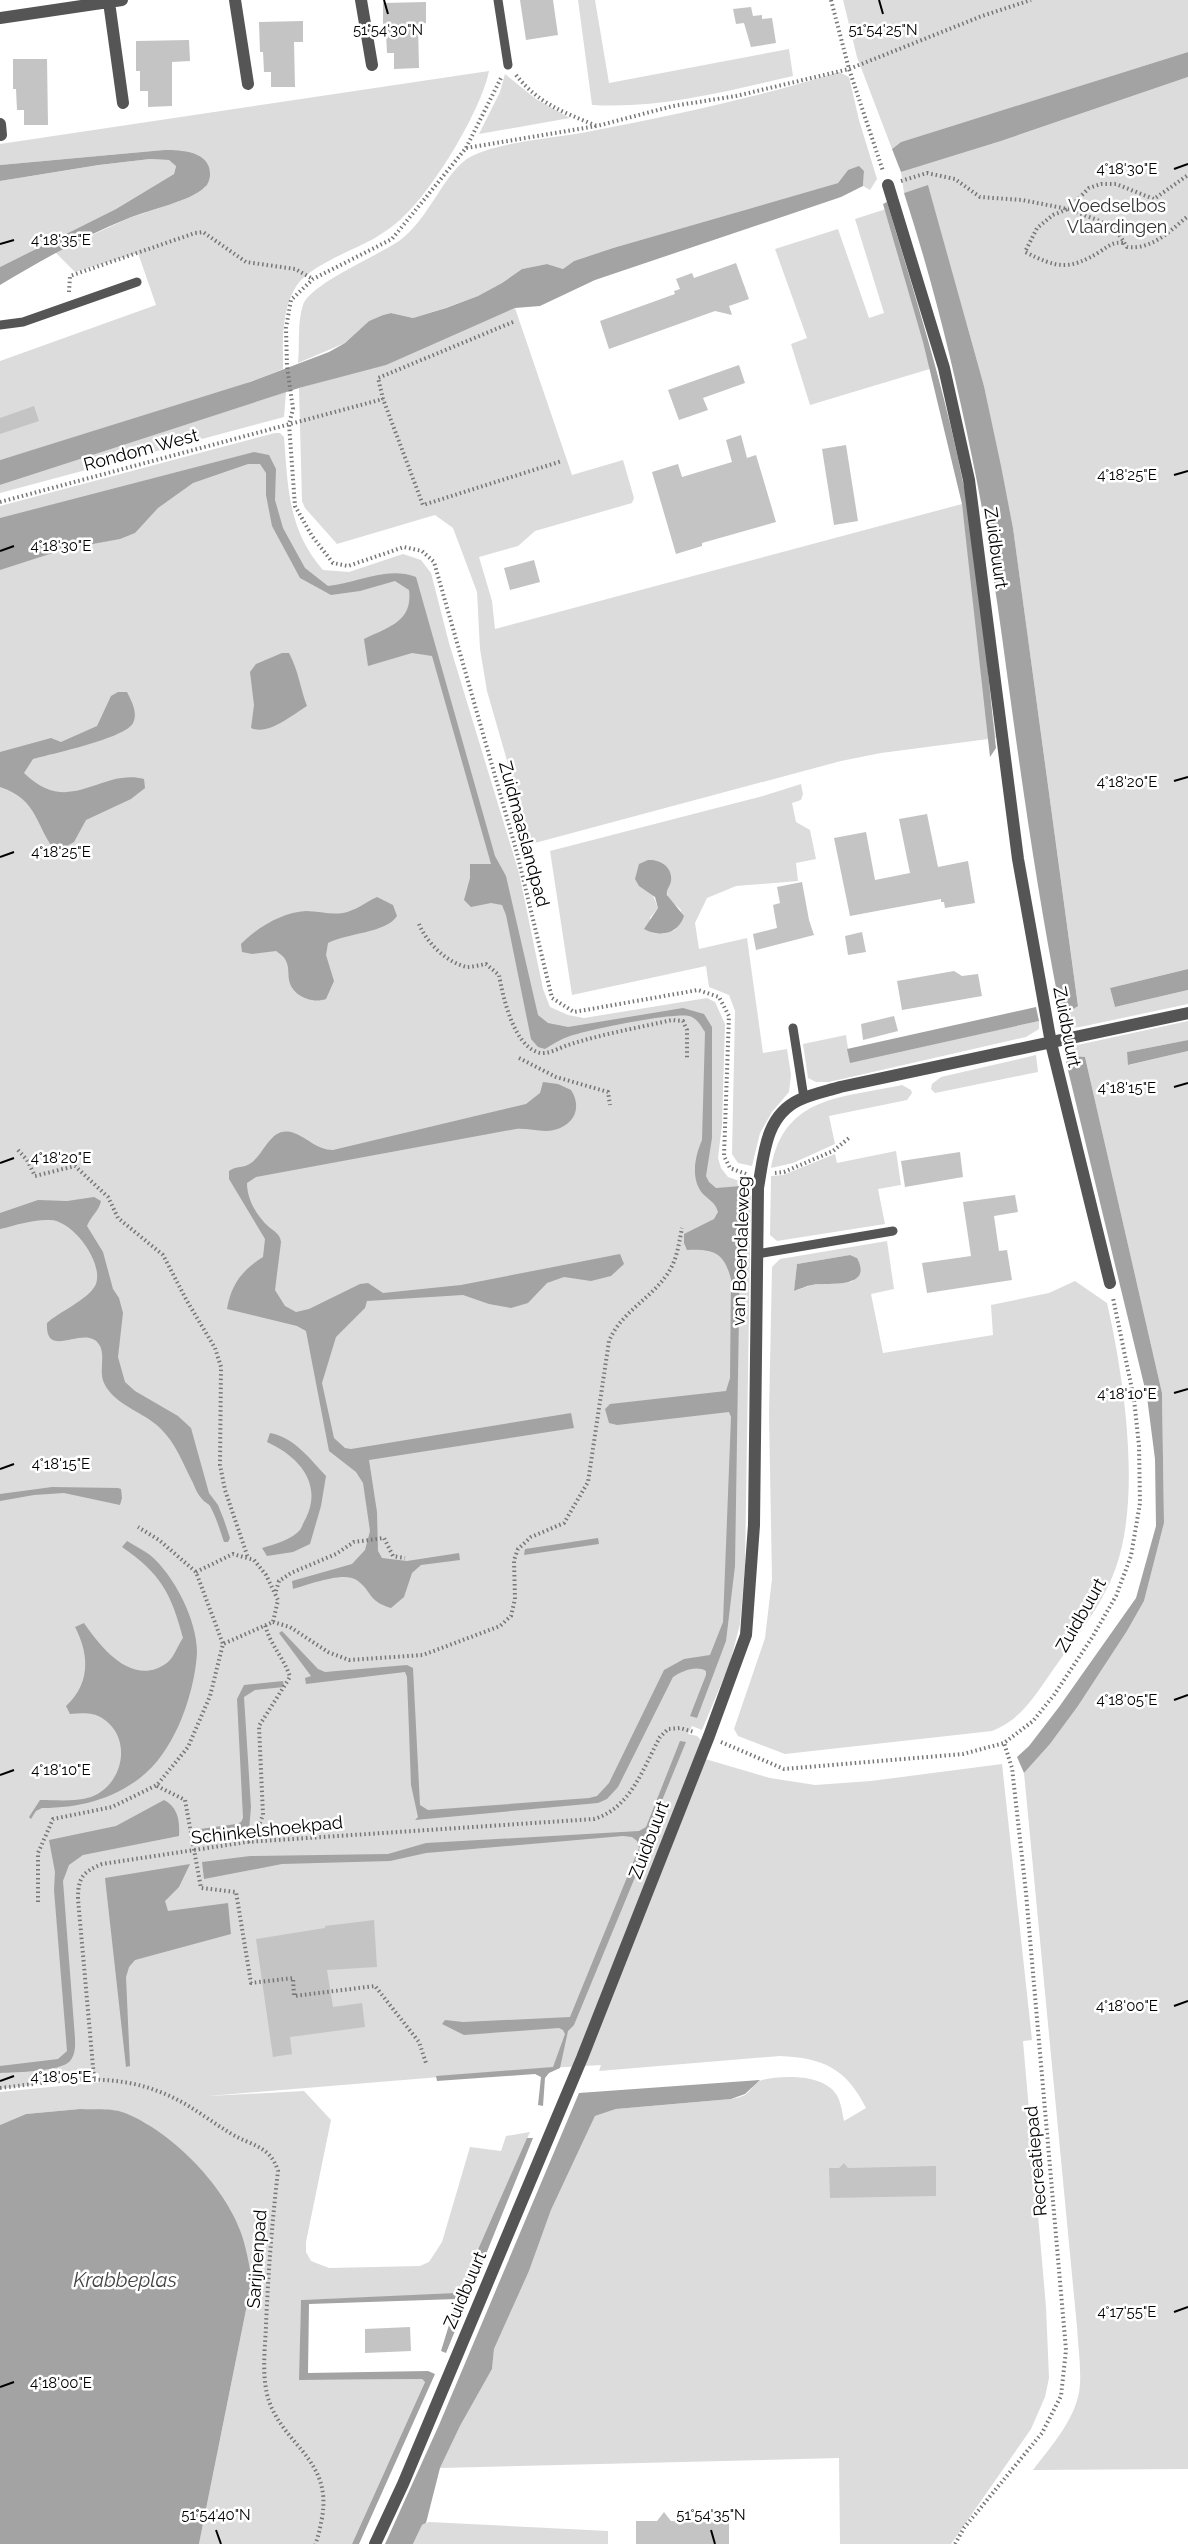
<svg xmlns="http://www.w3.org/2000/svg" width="1188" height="2544" font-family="Raleway,sans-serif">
  <rect width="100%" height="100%" fill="#fff"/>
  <path fill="#dcdcdc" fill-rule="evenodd" d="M578 0H595L609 83 789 49 793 76C728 91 659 109 592 105Z
    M843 0H1188V52L901 142 892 149 857 57Z
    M489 71C481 111 432 192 401 219 394 226 384 232 375 238 354 250 311 265 297 285 281 310 283 341 283 369L227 391 0 460V361L156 305 138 253 75 272 55 252 129 218 177 202 206 187 164 150 0 165V144Z
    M839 72 849 77 859 120 877 179 870 190 863 186 864 171 848 170 838 183 613 248 574 261 563 269 547 264 522 269 502 283 478 296 445 308 413 318 391 313 383 315 369 321 345 343 298 363C300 346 297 322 303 305 310 284 377 256 399 241 430 219 445 169 472 156 501 141 559 138 592 131 675 115 759 97 839 72Z
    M505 74 536 99 570 118 479 134 500 92Z
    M1188 77V969L1110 988 1115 1007 1188 990V1004L1080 1027 1064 1028 1059 1025 1057 1012 1060 1008 1070 1011 1078 1005 1013 528 984 386 928 186 904 193 901 172 1001 141Z
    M150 159 169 160 176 165 174 174 116 209 0 267V181L100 165Z
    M886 209 933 368 810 405 791 344 807 338 775 249 838 229 869 318 884 313 855 219Z
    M515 308 572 475 623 460 634 498 632 503 535 531 518 546 479 557 492 601 495 629 962 504 996 738 881 753 841 761 531 844 487 691 480 649 477 592 453 528 435 515 337 544 305 508 302 501 299 388 386 364Z
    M286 392 284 417 0 493V485Z
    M275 433H280L284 437C288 488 288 530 323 570L349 572 403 554 421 560 431 573 449 643 519 873 543 989 550 1007 568 1015 584 1018 707 998 715 1002 725 1024 722 1125 718 1158 721 1168 728 1177 751 1185 745 1566 740 1624 730 1663 702 1730 692 1726 688 1734 697 1736 701 1740 695 1756 770 1778 815 1785 871 1781 1002 1764 1032 2040 1023 2041 1046 2307 1049 2378 1045 2397 1031 2429 951 2544H840L839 2458 440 2468 460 2426 492 2369 494 2349 529 2271 551 2210 595 2116 616 2109 731 2099C736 2098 741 2097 745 2095 751 2091 755 2082 762 2080 783 2075 823 2074 836 2094 841 2101 842 2112 844 2121L866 2108C846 2068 823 2058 780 2056L599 2071 601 2065 548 2068 209 2096 304 2091 331 2120 306 2242V2252L311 2261 329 2268 420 2266 429 2262 442 2242 470 2147 501 2151 506 2136 530 2132 461 2288 456 2294 301 2300 300 2380 422 2379 425 2382 352 2544H199L252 2280 240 2230 230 2209 146 2123 119 2111 80 2109 26 2114 0 2125V2092L101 2082 98 2073 86 2074 85 2078 0 2089V506Z
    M801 784 803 794 801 800 792 803 796 822 810 830 816 859 796 863 798 881 736 886 707 898 695 923 699 949 747 938 763 1053 787 1049 791 1075 789 1092 772 1112 760 1133 752 1166 738 1163 732 1154 735 1011 729 995 709 987 706 966 572 995 550 851 763 796ZM670 884 666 890 669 899 681 910 675 930 663 934 652 933 650 918 658 908 653 895Z
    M1039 1021V1029L1026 1037 829 1082H816L808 1078 803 1044 846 1035 850 1062Z
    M1188 1021V1040L1127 1052 1129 1065 1188 1051V2469L1033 2470C1052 2445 1078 2417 1080 2384 1081 2365 1078 2346 1077 2327L1024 1773 1050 1744 1078 1706 1127 1631 1144 1601 1164 1523 1162 1393 1085 1057 1075 1056 1066 1062 1073 1046Z
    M1036 1055 1038 1072 935 1093 931 1089 932 1084 941 1077Z
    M902 1085 911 1090 912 1093 907 1100 829 1116 835 1144 793 1163 771 1168C784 1095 843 1098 902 1085Z
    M896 1151 901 1185 878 1189 885 1224 777 1241 770 1235 771 1176 783 1175 835 1154 837 1163Z
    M887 1241 894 1289 871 1294 883 1353 993 1335 991 1305 1049 1293 1075 1281 1107 1303C1124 1377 1142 1498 1115 1570 1102 1605 1077 1636 1055 1667 1038 1691 1022 1720 992 1731L785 1754 738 1736 734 1729 765 1638 772 1579 769 1414 772 1267 780 1259ZM850 1255 857 1258 858 1277 851 1282 812 1285 794 1291 797 1264Z
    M429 2522 608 2531V2544H413L422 2525Z"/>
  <path fill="#a3a3a3" d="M1188 52V77L1001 141 901 172 892 149 901 142Z
    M164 150C181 150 211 151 210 175 210 178 208 185 205 187 191 201 149 210 129 218 84 236 42 260 0 285V267L116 209 174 174 176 166 169 160 150 159 99 165 0 181V165Z
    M859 166 864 171 863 186 841 197 595 280 540 306 515 308 386 365 299 388 0 485V460L250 382 329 352 345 343 369 321 383 315 391 313 413 318 446 308 478 296 502 283 522 269 547 264 563 269 574 261 613 248 838 183 848 170Z
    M928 185 984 386 1001 466 1013 528 1078 1006 1070 1011 1060 1008C1040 907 1025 805 1011 703 1000 621 989 538 972 457 954 368 932 279 904 193Z
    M887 202C915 296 945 390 964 487 981 573 986 662 996 748L990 757 962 504 923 342 883 204Z
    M254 452 269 455 276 469 275 500 283 528 305 568 328 586C358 583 386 566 416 577L495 856 506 876 538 1015 548 1023 568 1027 683 1008 704 1014 712 1027V1138L706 1176 709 1182 716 1188 741 1186 735 1566 726 1641 697 1718 690 1716 706 1675V1671C696 1665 682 1671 673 1677L618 1787 607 1799 598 1803 415 1820 418 1817 411 1785 407 1677 405 1672 306 1684 305 1678 311 1676 279 1633 282 1631 318 1669 325 1672 407 1665 413 1668 420 1805 428 1810 589 1798 597 1796 609 1783 664 1670 684 1659 710 1655 723 1622 731 1417 729 1412 617 1425 609 1423 605 1409 610 1404 726 1391 730 1378 731 1279C724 1252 713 1249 687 1250L684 1243V1234L714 1219 718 1212C715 1202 710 1201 703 1194 690 1179 695 1156 702 1140L705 1032C701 1026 697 1018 689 1016 673 1012 588 1030 570 1036 561 1039 553 1044 545 1049L538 1047 531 1039 506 915 502 905 491 903 471 907 464 900 470 878V864H491L432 656 412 653 368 666 364 639C388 627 413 622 409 590L395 581 360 591 331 595 300 578 272 526 266 495V473L260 464H248L193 483 158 508 135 533 120 539 65 549 0 570V518Z
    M282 653H289C299 672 300 688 307 706 292 715 268 736 251 728L254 705 250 672 256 664Z
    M118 692H127C132 702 138 713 133 723 126 738 51 754 33 759L24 773C70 818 100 768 144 779L145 788 131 799 86 820 74 842 56 852C35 826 39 800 0 787V752L51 738 61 742 97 726 111 696Z
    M648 860C660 859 673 867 671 881 670 887 666 889 667 895L684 916C678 934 660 938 644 929L658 908 655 897 639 886 635 879 639 864Z
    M377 897 393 905 397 916C386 933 347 933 328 943L326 955 334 981 326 999C312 1004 292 996 289 980 288 973 289 967 286 961 284 956 280 954 276 951L252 954 242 952 241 944C256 928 283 912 306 911 319 911 330 915 343 913 355 911 366 902 377 897Z
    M1188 969V990L1115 1007 1110 988Z
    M1036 1007 1039 1021 850 1063 847 1049Z
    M1188 1040V1051L1128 1065 1127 1052Z
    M1075 1056 1085 1057 1162 1393 1164 1523 1144 1601 1127 1631 1078 1706 1050 1744 1024 1773 1017 1757 1029 1746 1059 1707 1136 1598 1156 1526 1155 1459 1147 1397 1066 1062Z
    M543 1082 558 1084 571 1090C582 1107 575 1125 554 1130 543 1133 528 1128 516 1129L256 1177 247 1183C247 1200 257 1216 269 1227 275 1232 280 1234 281 1242L275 1290 285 1306 296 1312 309 1309 360 1284 368 1283 383 1293 461 1285 620 1254 624 1264 611 1276 591 1281 564 1277 547 1283 528 1303 511 1308 489 1304 463 1295 367 1301 365 1308 336 1337 322 1383 334 1438 345 1448 351 1449 571 1413 574 1428 369 1460 377 1512 378 1551 382 1558 407 1561 459 1553 460 1560 421 1565 412 1573 404 1597 391 1608C368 1601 373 1593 358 1581 345 1570 309 1585 293 1589L292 1581 352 1564 365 1550 370 1531 363 1483 356 1472 329 1451 306 1331 297 1326 227 1309C231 1285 242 1270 263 1257L265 1239 229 1179V1171C235 1166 245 1168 251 1163 266 1152 271 1125 294 1133 308 1138 317 1150 333 1150L526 1104 540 1093Z
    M94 1197 101 1201C99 1211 91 1216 87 1226L103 1252 113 1289 119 1298 123 1313 118 1357 125 1382 135 1391 178 1416 191 1428 209 1493 218 1505 224 1520 230 1538 228 1542H224C220 1531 217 1519 211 1508 209 1503 205 1503 202 1499 198 1495 195 1488 193 1483 183 1464 176 1443 160 1428 144 1412 114 1405 104 1383 98 1370 107 1354 98 1343 83 1325 45 1361 47 1323 59 1312 87 1300 95 1286 106 1265 73 1220 50 1220 34 1219 16 1225 0 1229V1213L38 1200 67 1201Z
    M850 1255 857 1258C874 1290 827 1282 812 1285 806 1286 800 1289 794 1291L797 1264Z
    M270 1433C295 1438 309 1458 326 1476L321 1506 310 1544 293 1552 267 1556 262 1548C275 1544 291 1540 300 1530 302 1527 304 1521 306 1518 323 1483 298 1456 267 1442Z
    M52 1487 118 1488 121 1489 122 1498 120 1505 64 1493 34 1495 0 1501V1494Z
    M598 1538 599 1544 524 1555 525 1549Z
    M127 1541C134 1545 143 1550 150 1555 174 1575 197 1620 197 1652 196 1676 188 1705 178 1727 169 1746 157 1765 140 1778 111 1800 78 1808 42 1808L36 1811 31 1819 29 1817 40 1800C56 1800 75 1802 91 1797 124 1785 133 1737 102 1718 93 1712 81 1713 70 1714L66 1706C91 1683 89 1654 75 1627L84 1623C101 1648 134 1689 168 1662 174 1657 178 1645 183 1638 171 1593 161 1574 122 1547Z
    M283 1681 284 1687 255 1690 244 1697 251 1807 249 1831 245 1833 201 1839 200 1829 236 1824 241 1822 243 1818 237 1699 244 1685Z
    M680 1741 686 1742 654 1820 645 1853 574 2025 568 2031 560 2068 549 2073 545 2078 543 2106 538 2105 541 2077 535 2074 437 2081 436 2076 553 2067 565 2034 563 2030 559 2028 464 2035 442 2024 445 2020 463 2022 570 2017 639 1848 637 1841 632 1837 623 1836 426 1853 390 1861 282 1864 204 1879 202 1862 250 1856 388 1854 426 1843 639 1831 646 1827Z
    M164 1800C178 1807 180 1821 179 1836L83 1855 69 1865 63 1881 75 2038C75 2045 76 2054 70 2061 60 2072 16 2072 0 2073V2066L58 2059 67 2051 54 1890 55 1872 49 1840 116 1826Z
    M190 1864 179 1887 165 1901 168 1911 228 1903 231 1934 135 1960 129 1967 126 1977 130 2066 126 2067 105 1878Z
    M760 2080 745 2094 731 2099 616 2109 595 2116 551 2210 529 2271 494 2349 492 2369 460 2426 440 2468 426 2523 422 2525 413 2544H385L439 2425 579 2093Z
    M80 2109C93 2110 110 2108 122 2112 168 2128 223 2184 240 2230 246 2246 249 2264 252 2280L199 2544H0V2125L26 2114Z
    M527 2138H533L446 2353 441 2351 457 2299 309 2304 308 2373 428 2371 435 2374 359 2544H352L425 2382 422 2379 299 2380 301 2300 456 2293 461 2288Z"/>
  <path fill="#c4c4c4" d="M520 0H553L558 35 526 40Z
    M426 2V23L418 24 419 68 394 69V53H387L386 33H383V3Z
    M751 7 753 16 762 15V19L772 18 776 43 751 47 744 23 736 24 733 9Z
    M303 21V42H294L295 87H271V72H264L263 52H260L259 22Z
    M189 40 190 61 172 62V106L148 107V91H140V71H136V41Z
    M13 59H47L48 125H24V110H17L16 89H13Z
    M736 263 749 299 729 306 732 315 715 311 609 349 600 321 675 294 674 291 680 289 676 279 692 273 694 278Z
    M739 365 745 383 703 398 708 410 679 420 668 390Z
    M34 406 39 421 0 434V418Z
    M741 435 747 458 756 455 776 522 702 543V546L676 554 652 472 678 464 682 477 732 462 726 440Z
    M846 445 858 521 834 525 822 449Z
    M534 560 540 582 510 590 504 568Z
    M927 814 938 867 968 861 975 903 945 908 944 902H941V899L850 916 834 838 866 832 875 880 910 873 899 819Z
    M802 882 809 920 814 935 756 950 753 934 777 928 773 905 780 903 777 887Z
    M862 932 866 952 848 955 845 936Z
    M954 971 962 976 978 974 982 996 902 1010 897 981Z
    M894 1016 898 1031 863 1040 861 1024Z
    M960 1152 963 1177 905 1187 901 1161Z
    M1015 1195 1018 1212 994 1216 999 1251 1007 1250 1012 1280 927 1293 922 1263 971 1256 963 1202Z
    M374 1920 377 1967 327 1970 333 2007 362 2003 365 2027 290 2037 292 2054 273 2057 256 1939 325 1928V1926Z
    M844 2163 848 2168 936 2166V2196L830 2198 829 2168H839Z
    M410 2327 411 2351 365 2353V2329Z
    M664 2512 671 2521 729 2523V2544H636V2521H657Z"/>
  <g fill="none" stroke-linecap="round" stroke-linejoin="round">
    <path stroke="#777" stroke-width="4" stroke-dasharray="1.5 3" stroke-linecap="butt" d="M831 0 849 69 883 171
      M516 75C539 104 563 112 597 126
      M466 148 502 76
      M901 181 927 173 955 179 980 197 1022 200 1068 209 1100 221 1118 233 1127 247C1152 250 1170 231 1188 216
      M1123 243C1113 242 1110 245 1101 251 1069 271 1057 268 1025 252L1037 228 1053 215 1068 209 1089 188 1101 184H1116L1154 199 1188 175
      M69 292 70 276 195 233 203 232 246 262 295 269 313 279
      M513 322 378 378 383 399 423 505 562 461
      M0 502 383 399
      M419 924C426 942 447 963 467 967 473 967 480 965 486 964L499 975C503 997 513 1043 537 1052 546 1056 559 1048 568 1045 602 1034 637 1028 672 1020L683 1021 687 1030V1060
      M519 1058 556 1077 608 1092 610 1105
      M18 1150 27 1160 35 1176 75 1166 108 1197 118 1218 163 1255 187 1301 215 1348 221 1367 220 1465 225 1490 248 1558
      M775 1173 784 1172 833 1151 849 1138
      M746 1174 730 1168 724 1156 729 1016 719 997 698 990 574 1012 552 998 517 853 434 562 422 551 404 547 348 566 333 563 312 536 295 506 289 424 293 409 287 366 286 328 291 300 313 279 392 239 466 148 597 126 673 106 736 96 849 69 982 16 1031 0
      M196 1572 233 1554 254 1560 266 1575 278 1600 273 1622 223 1644
      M276 1591 279 1581 291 1573 336 1554 354 1542 384 1538 393 1556 405 1558
      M273 1622 290 1627 328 1652 349 1660 423 1655 500 1626 511 1616 515 1599 514 1560 518 1549 531 1537 564 1523 588 1482 609 1341C621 1312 651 1299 668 1273 677 1260 679 1243 682 1228
      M721 1742 784 1769 963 1754 1004 1743 1033 1721 1054 1695 1093 1636 1116 1596 1131 1556 1140 1503 1139 1446 1134 1399 1113 1298
      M157 1786 185 1800 201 1888 236 1892 251 1983 293 1978 294 1996 375 1986 419 2042 426 2063
      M248 1842 257 1830 263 1815 259 1726 290 1677C284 1657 270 1646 265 1624
      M38 1902V1853L53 1819 112 1807 157 1785 188 1747 210 1696 223 1644 196 1572 159 1540 138 1527
      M94 2078 78 1899C78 1877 83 1872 102 1864L247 1842 594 1819C631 1808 643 1768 660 1737L668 1729 680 1728 694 1732
      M0 2088C62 2081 117 2069 176 2099 194 2108 212 2122 230 2133 251 2146 270 2145 278 2171 272 2223 268 2274 266 2326 265 2348 262 2372 267 2394 279 2444 333 2457 322 2518 320 2527 319 2536 315 2544
      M955 2544 964 2528 1042 2433 1061 2396 1066 2350 1026 1893 1012 1768 1004 1743"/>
    <path stroke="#555" stroke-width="9" d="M498 0 508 65
      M0 325 23 322 137 282
      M793 1028 804 1098
      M757 1254 893 1231"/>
    <path stroke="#555" stroke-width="12" d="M235 0 248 84
      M361 0 372 65
      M109 2 123 103
      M0 18 122 0
      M0 124 1 135
      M888 185 944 368 969 480 1018 859 1051 1043 1110 1283
      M375 2544 403 2484 582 2058 709 1736 746 1635 754 1525 758 1188C764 1155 765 1116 799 1100 812 1094 827 1091 840 1087L1188 1013"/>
  </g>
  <path fill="none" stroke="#000" stroke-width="2" d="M384 0 388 14M879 0 883 14M1174 169 1188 164M0 244 14 240M1174 475 1188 471M0 551 14 546M1174 781 1188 777M0 857 14 852M1174 1087 1188 1083M0 1163 14 1158M1174 1393 1188 1389M0 1469 14 1464M1174 1700 1188 1695M0 1775 14 1770M1174 2006 1188 2001M0 2081 14 2076M1174 2312 1188 2307M0 2387 14 2382M216 2530 221 2544M711 2530 715 2544"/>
  <g text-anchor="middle" stroke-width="5" stroke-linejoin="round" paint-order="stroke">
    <g font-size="18" fill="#333" stroke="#fff">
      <text x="1117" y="212">Voedselbos<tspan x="1117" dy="21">Vlaardingen</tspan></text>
    </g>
    <g font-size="18" fill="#000" stroke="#fff">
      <text transform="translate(141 450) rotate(-15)" y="6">Rondom West</text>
      <text transform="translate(996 548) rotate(82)" y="6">Zuidbuurt</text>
      <text transform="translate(524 834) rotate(75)" y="6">Zuidmaaslandpad</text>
      <text transform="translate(1067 1027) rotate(79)" y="6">Zuidbuurt</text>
      <text transform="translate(741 1251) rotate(-88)" y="6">van Boendaleweg</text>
      <text transform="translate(1081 1615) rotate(-60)" y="6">Zuidbuurt</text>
      <text transform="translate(267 1830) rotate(-6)" y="6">Schinkelshoekpad</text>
      <text transform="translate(649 1840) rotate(-69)" y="6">Zuidbuurt</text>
      <text transform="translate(1036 2161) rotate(-95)" y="6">Recreatiepad</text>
      <text transform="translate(257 2259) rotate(-86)" y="6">Sarijnenpad</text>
      <text transform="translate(465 2290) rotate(-67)" y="6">Zuidbuurt</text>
    </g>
    <g font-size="20" font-style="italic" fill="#444" stroke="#fff">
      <text x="125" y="2287">Krabbeplas</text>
    </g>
  </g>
  <g font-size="15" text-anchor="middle" fill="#000" stroke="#fff" stroke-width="5" stroke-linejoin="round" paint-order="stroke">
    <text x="388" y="35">51°54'30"N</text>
    <text x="883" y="35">51°54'25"N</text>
    <text x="1127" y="174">4°18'30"E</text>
    <text x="61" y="245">4°18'35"E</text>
    <text x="1127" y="480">4°18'25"E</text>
    <text x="61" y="551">4°18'30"E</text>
    <text x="1127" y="787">4°18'20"E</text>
    <text x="61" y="857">4°18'25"E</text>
    <text x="1127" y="1093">4°18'15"E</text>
    <text x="61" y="1163">4°18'20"E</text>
    <text x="1127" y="1399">4°18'10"E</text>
    <text x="61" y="1469">4°18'15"E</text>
    <text x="1127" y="1705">4°18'05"E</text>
    <text x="61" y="1775">4°18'10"E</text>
    <text x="1127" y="2011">4°18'00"E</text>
    <text x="61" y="2082">4°18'05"E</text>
    <text x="1127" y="2317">4°17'55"E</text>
    <text x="61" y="2388">4°18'00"E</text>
    <text x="216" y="2520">51°54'40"N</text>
    <text x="711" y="2520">51°54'35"N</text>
  </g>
</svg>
